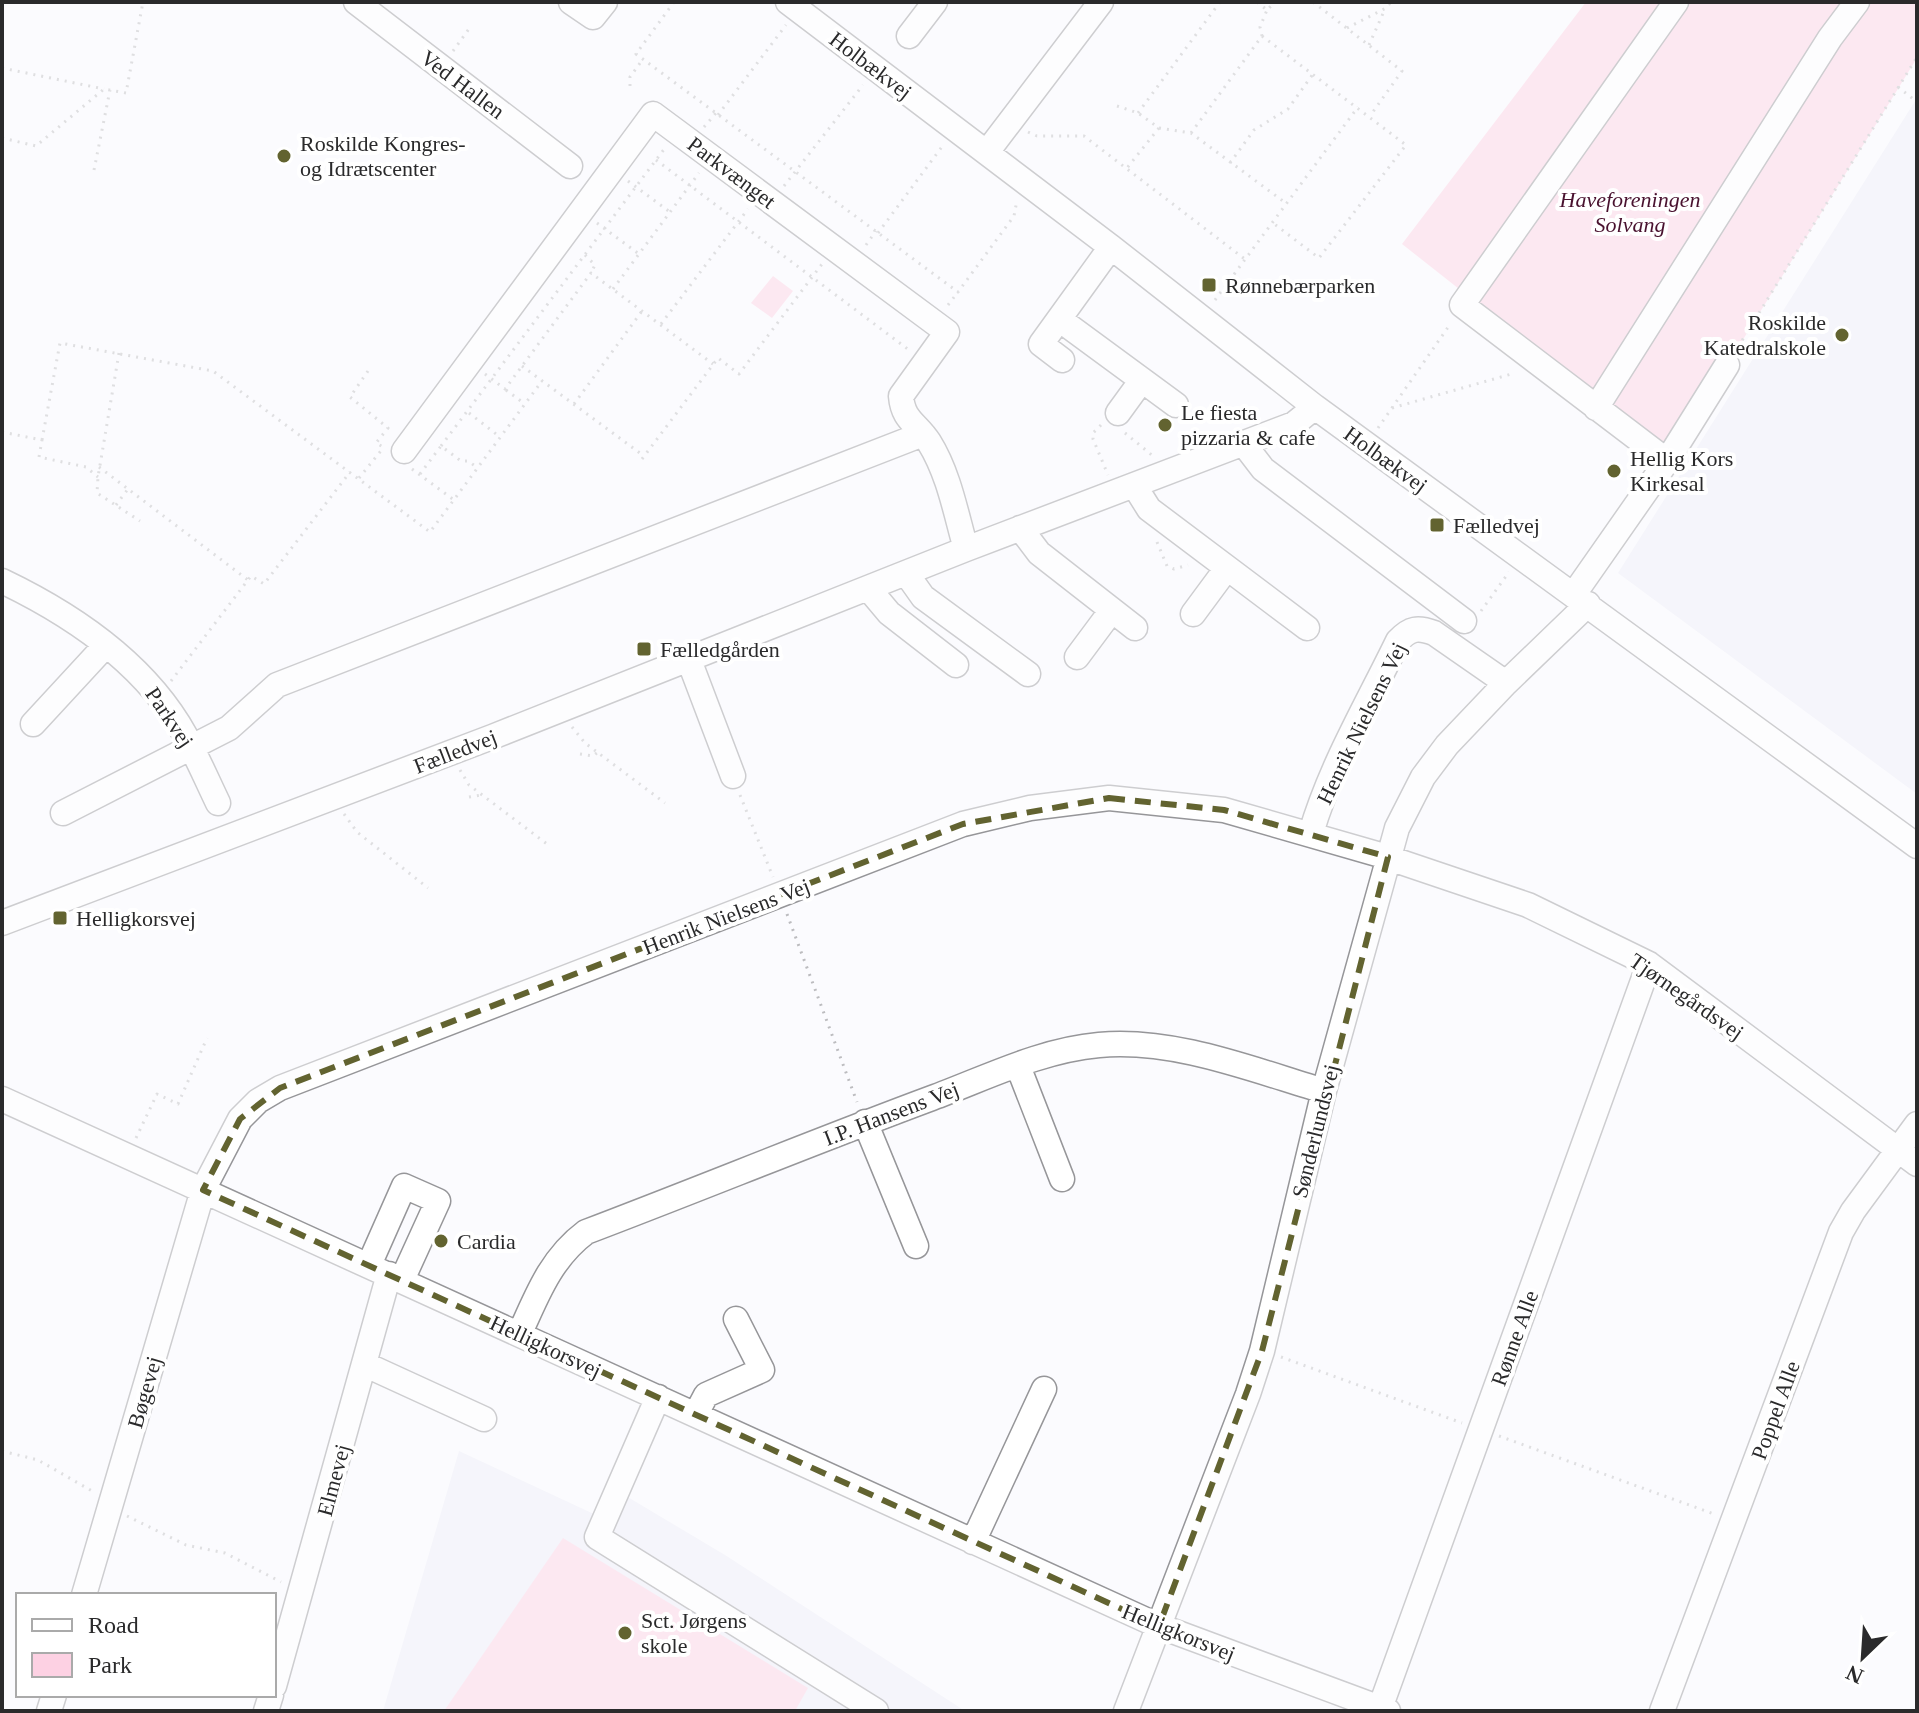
<svg xmlns="http://www.w3.org/2000/svg" width="1919" height="1713" font-family="'Times New Roman',serif">
  <rect width="100%" height="100%" fill="#fbfbfe"/>
  <path fill="#ededf8" d="M1917 98V794L1618 573Z
    M459 1451 596 1515 626 1496 725 1555 965 1711H383Z"/>
  <path fill="#fdd1e3" d="M1586 2H1917V58L1671 456 1402 244Z
    M773 276 793 291 772 318 751 303Z
    M563 1538 808 1688 795 1711H444Z"/>
  <g fill="none" stroke-linecap="round" stroke-linejoin="round">
    <g stroke="#969699" stroke-width="27">
      <path id="minor" d="M356 2 570 166
        M571 2 593 17 605 2
        M788 2 1111 247 1315 407 1917 846
        M1676 2 1462 305 1667 461 1727 365
        M909 36 935 2
        M987 152 1101 2
        M1059 319 1176 405
        M1062 360 1041 344 1111 247
        M1596 408 1830 38 1857 2
        M1118 413 1142 380
        M1243 443 1263 469 1464 621
        M404 451 653 114 947 332 901 396C903 421 917 423 929 442 949 474 956 514 966 549
        M1134 485 1149 509 1307 628
        M1020 528 1039 553 1135 628
        M906 573 923 597 1028 674
        M2 581C73 615 146 665 185 735 197 757 207 780 218 803
        M868 588 889 613 956 665
        M1574 594 1667 461
        M1193 614 1227 568
        M1077 657 1112 610
        M689 660 733 776
        M33 724 105 646
        M63 813 229 728 277 685 923 434
        M1311 833C1331 765 1367 705 1398 641 1410 628 1418 627 1434 633L1506 683
        M2 923 492 737 966 549 1294 424 1315 407
        M1018 1066 1062 1179
        M2 1099 1159 1626 1388 1711
        M865 1122 916 1246
        M369 1265 404 1186 438 1201 402 1280
        M520 1333C537 1295 551 1258 586 1232 702 1188 816 1141 932 1098 986 1078 1041 1050 1099 1045 1174 1038 1253 1070 1324 1091
        M364 1364 484 1419
        M658 1397 597 1537 876 1711
        M696 1414 706 1395 762 1370 736 1319
        M973 1542 1044 1389
        M84 1595 203 1190 240 1119 258 1101 280 1088 963 824 1030 808 1109 798 1224 810 1377 854 1528 905 1649 964 1917 1164
        M274 1686 389 1274
        M49 1711 54 1695
        M266 1711 271 1695
        M1126 1711 1248 1394 1262 1351 1324 1091 1397 828 1423 777 1447 745 1506 683 1588 604
        M1379 1711 1649 964
        M1662 1711 1841 1232 1853 1211 1917 1124"/>
    </g>
    <path stroke="#bcbcbf" stroke-width="3" stroke-dasharray="2 6" stroke-linecap="butt" d="M674 2 636 54 958 292 1014 216 1017 200
      M1257 2 1267 10 1275 2
      M1313 2 1402 71 1370 116
      M1347 28 1386 8 1391 2
      M1262 36 1406 145 1319 258 1273 223
      M1369 45 1385 9
      M453 51 471 26
      M2 68 104 89
      M630 86V77L643 59
      M1898 87 1917 102
      M1117 106 1138 113 1159 128 1127 168
      M1138 113 1220 2
      M718 115 786 25
      M704 127 716 113
      M1159 128 1191 133 1287 204
      M1028 132 1037 136H1084L1246 260
      M1191 133 1262 36 1260 27 1267 10
      M2 138 36 146 104 89 126 93 143 2
      M656 160 909 350
      M1230 163 1254 130 1288 109 1313 74
      M94 170 110 90
      M628 181 670 212
      M784 186 863 85
      M597 223 639 254
      M878 233 944 144
      M866 245 876 231
      M585 255 595 265 591 273
      M613 289 699 173
      M1215 300 1358 107
      M948 305 958 292
      M661 324 748 209
      M1738 347 1917 57
      M119 353 98 477 97 493 140 521
      M522 366 644 456
      M368 371 350 397 388 428 376 443 383 447
      M485 374 505 389 591 273 713 364
      M506 390 525 404
      M574 404 642 311
      M1392 408 1515 373
      M469 413 500 437
      M1101 425 1093 433V439L1108 475
      M1378 428 1451 323
      M2 432 42 440 39 457 86 467 98 477
      M1125 433 1153 456
      M42 440 60 343 213 371 430 532 542 381
      M441 446 665 148
      M642 459 718 358 739 374 822 264
      M99 467 248 580
      M412 469 454 500
      M420 474 441 446 461 461H468L478 468
      M359 478 384 447
      M116 505 128 489
      M1157 542 1167 566 1174 569 1188 565
      M1481 611 1509 572
      M171 681 251 576 264 584 350 472
      M572 727 585 743 665 803
      M580 754 593 756 598 752
      M460 770 469 785 547 844
      M740 795 773 877
      M469 797 481 795
      M344 814 357 832 428 888
      M787 914 857 1102
      M136 1138 157 1094 178 1104 207 1038
      M1281 1357 1462 1423
      M1499 1436 1714 1514
      M2 1451 38 1460 92 1491
      M127 1516 186 1545 225 1553 281 1582"/>
    <use href="#minor" stroke="#fff" stroke-width="24"/>
  </g>
  <path d="M0 0H1919V1713H0ZM1109 798 1224 810 1388 857 1262 1351 1159 1626 203 1190 240 1119 280 1088 963 824Z" fill="#fbfbfe" fill-opacity=".55" fill-rule="evenodd"/>
  <path fill="none" stroke="#626330" stroke-width="6" stroke-dasharray="16 10" stroke-linejoin="round" d="M1109 798 1224 810 1388 857 1262 1351 1159 1626 203 1190 240 1119 280 1088 963 824Z"/>
  <g fill="#626330" stroke="#fff" stroke-width="3">
    <circle cx="284" cy="156" r="8"/>
    <rect x="1201" y="277" width="16" height="16" rx="4"/>
    <circle cx="1842" cy="335" r="8"/>
    <circle cx="1165" cy="425" r="8"/>
    <circle cx="1614" cy="471" r="8"/>
    <rect x="1429" y="517" width="16" height="16" rx="4"/>
    <rect x="636" y="641" width="16" height="16" rx="4"/>
    <rect x="52" y="910" width="16" height="16" rx="4"/>
    <circle cx="441" cy="1241" r="8"/>
    <circle cx="625" cy="1633" r="8"/>
  </g>
  <g text-anchor="middle" stroke-width="8" stroke-linejoin="round" paint-order="stroke">
    <g font-size="22" fill="#2a2a2b" stroke="#fff">
      <text transform="translate(871 65) rotate(37)" y="8">Holbækvej</text>
      <text transform="translate(463 84) rotate(37)" y="8">Ved Hallen</text>
      <text transform="translate(732 172) rotate(37)" y="8">Parkvænget</text>
      <text transform="translate(1386 459) rotate(36)" y="8">Holbækvej</text>
      <text transform="translate(170 717) rotate(56)" y="8">Parkvej</text>
      <text transform="translate(1361 723) rotate(-64)" y="8">Henrik Nielsens Vej</text>
      <text transform="translate(455 751) rotate(-21)" y="8">Fælledvej</text>
      <text transform="translate(726 916) rotate(-21)" y="8">Henrik Nielsens Vej</text>
      <text transform="translate(1687 996) rotate(35)" y="8">Tjørnegårdsvej</text>
      <text transform="translate(891 1113) rotate(-21)" y="8">I.P. Hansens Vej</text>
      <text transform="translate(1315 1131) rotate(-76)" y="8">Sønderlundsvej</text>
      <text transform="translate(1514 1338) rotate(-70)" y="8">Rønne Alle</text>
      <text transform="translate(546 1346) rotate(25)" y="8">Helligkorsvej</text>
      <text transform="translate(144 1392) rotate(-74)" y="8">Bøgevej</text>
      <text transform="translate(1775 1410) rotate(-70)" y="8">Poppel Alle</text>
      <text transform="translate(333 1480) rotate(-75)" y="8">Elmevej</text>
      <text transform="translate(1179 1632) rotate(22)" y="8">Helligkorsvej</text>
    </g>
    <g font-size="22" fill="#2a2a2b" stroke="#fff" text-anchor="start">
      <text x="300" y="151">Roskilde Kongres-<tspan x="300" dy="25">og Idrætscenter</tspan></text>
      <text x="1225" y="293">Rønnebærparken</text>
      <text x="1826" y="330" text-anchor="end">Roskilde<tspan x="1826" dy="25">Katedralskole</tspan></text>
      <text x="1181" y="420">Le fiesta<tspan x="1181" dy="25">pizzaria &amp; cafe</tspan></text>
      <text x="1630" y="466">Hellig Kors<tspan x="1630" dy="25">Kirkesal</tspan></text>
      <text x="1453" y="533">Fælledvej</text>
      <text x="660" y="657">Fælledgården</text>
      <text x="76" y="926">Helligkorsvej</text>
      <text x="457" y="1249">Cardia</text>
      <text x="641" y="1628">Sct. Jørgens<tspan x="641" dy="25">skole</tspan></text>
    </g>
    <g font-size="22" font-style="italic" fill="#49122f" stroke="#fff">
      <text x="1630" y="207">Haveforeningen<tspan x="1630" dy="25">Solvang</tspan></text>
    </g>
  </g>
  <rect width="1919" height="1713" fill="none" stroke="#2a2a2b" stroke-width="8"/>
  <rect x="16" y="1593" width="260" height="104" fill="#ffffff" stroke="#aaaaaa" stroke-width="2"/>
  <rect x="32" y="1619" width="40" height="12" fill="#ffffff" stroke="#aaaaaa" stroke-width="2"/>
  <text x="88" y="1633" font-size="24" fill="#2a2a2b">Road</text>
  <rect x="32" y="1653" width="40" height="24" fill="#fdd1e3" stroke="#aaaaaa" stroke-width="2"/>
  <text x="88" y="1673" font-size="24" fill="#2a2a2b">Park</text>
  <g transform="translate(1863 1657) rotate(205)" stroke="#ffffff" stroke-width="6" paint-order="stroke">
  <path d="M0-6L14 30L0 20L-14 30Z" fill="#2a2a2b"/>
  <text y="-12" font-size="22" font-weight="bold" text-anchor="middle" fill="#2a2a2b">N</text>
  </g>
</svg>
